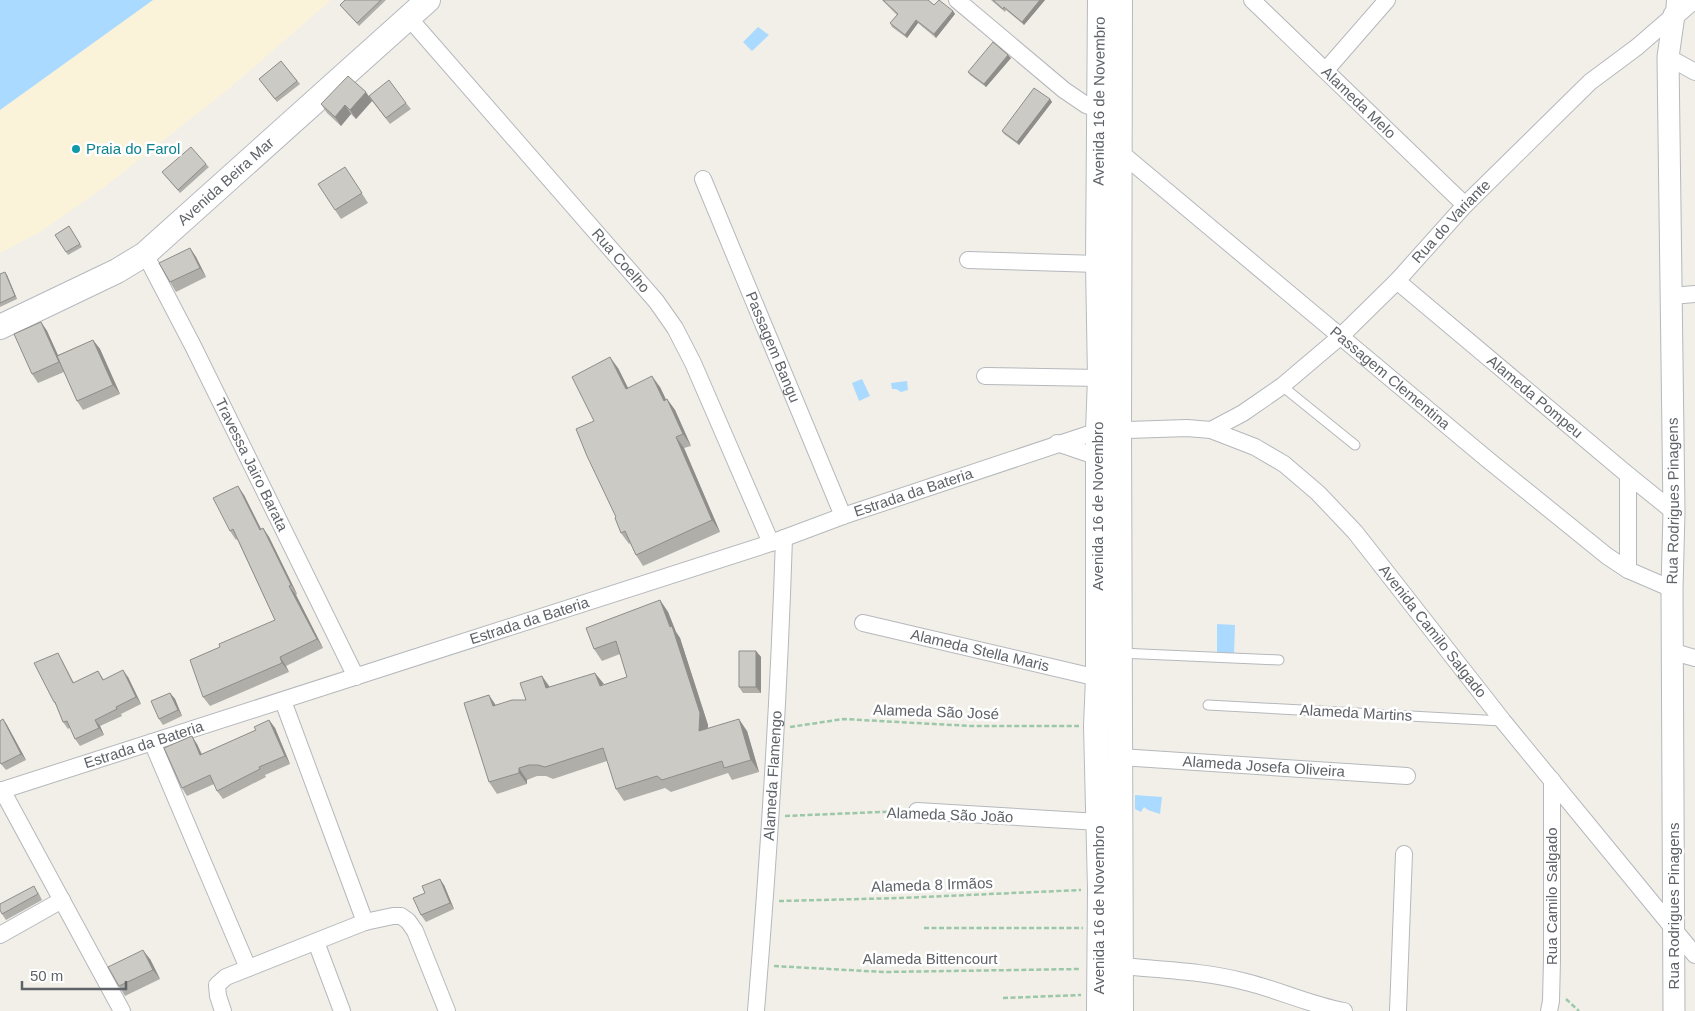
<svg xmlns="http://www.w3.org/2000/svg" width="1695" height="1011" font-family="Helvetica,sans-serif">
  <rect width="100%" height="100%" fill="#f1efe8"/>
  <path fill="#fbf3d9" d="M153 0H331L232 86 103 188 40 232 0 253V110Z"/>
  <path fill="#aadaff" d="M0 0H153L0 110Z
    M758 27 769 35 752 51 743 42Z
    M862 379 870 396 859 401 852 383Z
    M907 381 908 390 901 392 896 389H892L891 383Z
    M1217 624 1235 625 1234 655 1217 654Z
    M1135 795 1162 797 1160 814 1148 810 1144 807 1141 812 1135 809Z"/>
  <g fill="none" stroke-linecap="round" stroke-linejoin="round">
    <g stroke="#b5b8bc" stroke-width="11">
      <path id="service" d="M1282 386 1355 445
        M1120 653 1279 660
        M1208 705 1502 721"/>
    </g>
    <g stroke="#b5b8bc" stroke-width="18">
      <g id="minor">
        <path d="M957 0 1064 90 1086 105 1109 113"/>
        <path id="s1" d="M1252 0 1465 205"/>
        <path id="s2" d="M409 18 656 301 675 328 693 363 771 543"/>
        <path d="M1668 57 1695 72"/>
        <path d="M1326 70 1387 0"/>
        <path id="s3" d="M1120 152 1487 459 1607 556 1628 570 1672 589"/>
        <path id="s4" d="M703 179 843 516"/>
        <path id="s5" d="M145 254 193 346 356 677"/>
        <path d="M968 260 1098 264"/>
        <path id="s6" d="M1397 281 1628 475 1674 512"/>
        <path d="M1672 296 1695 294"/>
        <path d="M985 376 1100 378"/>
        <path id="s7" d="M1211 430 1243 413 1282 386 1341 336 1397 281 1465 205 1590 82 1637 47 1674 15 1675 0"/>
        <path d="M1057 443 1098 457 1108 458"/>
        <path d="M1628 570V475"/>
        <path id="s8" d="M863 623 1098 678"/>
        <path d="M1674 652 1695 658"/>
        <path d="M283 701 365 922"/>
        <path d="M152 742 248 968"/>
        <path id="s9" d="M1120 757 1407 776"/>
        <path d="M2 790 122 1011"/>
        <path id="s10" d="M0 791 771 543 843 516 1098 431 1187 428 1211 430 1255 447 1284 464 1318 493 1355 532 1503 721 1695 955"/>
        <path d="M917 811 1099 822"/>
        <path d="M0 935 62 900"/>
        <path d="M316 942 342 1011"/>
        <path d="M1121 966C1162 970 1205 971 1246 982 1279 990 1310 1005 1344 1011"/>
        <path d="M223 1011 218 996 217 985 226 977 365 922 393 916H401L408 921 415 931 447 1011"/>
        <path id="s11" d="M756 1011C769 854 779 696 784 538"/>
        <path d="M1398 1011 1404 854"/>
        <path id="s12" d="M1549 1011 1551 1001 1552 960V780"/>
      </g>
    </g>
    <g stroke="#b5b8bc" stroke-width="23">
      <g id="tertiary">
        <path id="s13" d="M1674 1011 1672 589 1674 512 1668 57 1674 15 1691 0"/>
      </g>
    </g>
    <g stroke="#b6babf" stroke-width="26">
      <g id="secondary">
        <path d="M1120 0 1119 429 1121 1011"/>
        <path id="s14" d="M0 327 117 271 145 254 428 0"/>
        <path id="s15" d="M1099 1011 1100 889 1096 726 1098 678V431L1100 378 1098 264 1100 0"/>
      </g>
    </g>
    <path stroke="#9cc7a9" stroke-width="2.5" stroke-dasharray="5 2.5" stroke-linecap="butt" d="M790 727 843 719 971 726H1079
      M785 816 904 811
      M779 901 901 898 1081 890
      M924 928H1083
      M774 966 884 972 1080 969
      M1003 998 1081 995
      M1566 999 1579 1011"/>
    <use href="#service" stroke="#fff" stroke-width="9"/>
    <use href="#minor" stroke="#fff" stroke-width="16"/>
    <use href="#tertiary" stroke="#fff" stroke-width="21"/>
    <use href="#secondary" stroke="#fff" stroke-width="24"/>
  </g>
  <path fill="#afaea9" d="M345 0H386L359 26 340 5Z
    M882 0H928L934 5 953 11 955 14 936 38 918 23 907 38 892 27 890 23 897 15Z
    M991 0H1045L1024 25 1006 10 1005 12Z
    M1008 55 1011 58 986 87 970 75 968 72Z
    M281 61 300 84 277 102 259 79Z
    M369 96 406 103 411 109 390 124 372 101 356 119 351 114 341 126 327 113 321 104Z
    M1050 99 1052 102 1019 145 1004 134 1002 131Z
    M206 164 209 167 180 193 162 172Z
    M351 176 368 203 341 219 335 210Z
    M69 226 82 247 68 255 55 235Z
    M190 248 196 257 206 277 176 292 170 282Z
    M0 274 7 275 17 299 0 307Z
    M41 322 47 331 58 355 93 340 100 349 120 394 83 410 77 401 64 372 38 383 32 374Z
    M618 368 628 388 660 387 666 400 667 399 675 410 691 446 684 448 720 532 643 566 636 555 630 543 629 544 621 533 616 517 594 421Z
    M244 495 261 529 263 528 269 537 297 594 296 595 323 648 286 666 289 672 210 706 203 697 220 647 275 620 237 539 236 540 230 531Z
    M660 600 668 612 676 632 680 638 708 725V728L747 731 759 772 732 780 728 773 671 792 665 788 624 801 616 789 607 761 553 779 546 776H537L527 780V784L497 794 489 782 496 705 526 700 542 676 550 687 604 685 627 677 620 654 602 661 594 649Z
    M756 651 761 657V693H743L739 687Z
    M62 660 74 683 98 671 104 680 128 677 141 704 121 714 122 716 100 726 104 735 80 746 75 739 70 728 68 729 63 722 57 707 54 702Z
    M170 693 175 699 182 716 163 725 159 719Z
    M3 719 7 725 26 760 6 770 1 764V720Z
    M269 720 275 728 290 764 265 775 266 777 223 799 217 791 214 784 187 796 182 788 197 744 202 754 256 730Z
    M444 885 454 909 426 922 421 915 425 893Z
    M38 892 42 900 6 920 2 914Z
    M150 959 160 979 125 996 119 986Z"/>
  <path fill="#8f8d8a" d="M1040 0H1045L1024 25 1022 22Z
    M953 11 955 14 936 38 934 34Z
    M916 20 918 23 907 38 905 35Z
    M1008 55 1011 58 986 87 984 84Z
    M366 92 372 101 356 119 350 110Z
    M1050 99 1052 102 1019 145 1017 142Z
    M345 105 351 114 341 126 335 117Z
    M190 248 196 257 206 277 200 268Z
    M5 272 7 275 17 299 15 296Z
    M41 322 47 331 65 371 59 362Z
    M93 340 100 349 120 394 113 385Z
    M610 357 618 368 634 400 626 389Z
    M652 376 660 387 672 412 664 401Z
    M667 399 675 410 691 446 683 434Z
    M676 437 684 448 720 532 712 520Z
    M238 486 244 495 266 539 260 530Z
    M263 528 269 537 297 594 291 585Z
    M289 586 296 595 323 648 317 639Z
    M660 600 668 612 676 632 680 638 708 725 707 743 699 731 670 627Z
    M756 651 761 657V693L756 687Z
    M280 657 286 666 289 672 282 663Z
    M123 670 128 677 141 704 136 697Z
    M595 673 604 684 600 686Z
    M542 676 550 688H546Z
    M170 693 175 699 182 716 178 710Z
    M489 695 497 707 493 706Z
    M3 719 7 725 26 760 21 754Z
    M739 719 747 731 759 772 751 760Z
    M95 720 100 726 104 735 99 728Z
    M269 720 275 728 290 764 285 756Z
    M192 736 197 744 205 763 200 755Z
    M519 768 527 780V784L519 773Z
    M440 879 444 885 454 909 450 903Z
    M143 950 150 959 160 979 153 970Z"/>
  <path fill="#cccac5" stroke="#8f8d8a" d="M345 0H381L357 23 340 5Z
    M883 0H928L934 5 939 0 953 11 934 34 916 20 905 35 890 23 898 14Z
    M993 0H1040L1022 22 1004 7 1003 9Z
    M993 42 1008 55 984 84 968 72Z
    M281 61 297 81 275 99 259 79Z
    M348 76 366 92 350 110 345 105 335 117 321 104Z
    M389 80 406 103 386 118 369 96Z
    M1034 88 1050 99 1017 142 1002 131Z
    M191 147 206 164 178 190 162 172Z
    M345 167 362 193 335 210 318 184Z
    M69 226 80 244 66 252 55 235Z
    M190 248 200 268 170 282 159 263Z
    M5 272 15 296 0 303V274Z
    M41 322 59 362 32 374 14 334Z
    M93 340 113 385 77 401 57 356Z
    M610 357 626 389 652 376 664 401 667 399 683 434 676 437 712 520 636 555 625 531 621 533 615 518 616 517 587 456 576 429 594 421 572 377Z
    M238 486 260 530 263 528 291 585 289 586 317 639 280 657 282 663 203 697 190 660 220 647 219 644 275 620 233 529 230 531 213 498Z
    M660 600 670 627 672 626 700 713 699 731 739 719 751 760 724 768 722 761 662 780 657 776 616 789 603 748 545 767 538 765H529L519 768V773L489 782 464 703 489 695 493 706 512 700H526L520 683 542 676 546 688 595 673 600 686 627 677 616 641 594 649 586 628Z
    M739 651H756V687H739Z
    M58 653 73 683 98 671 103 680 123 670 136 697 116 707 117 709 95 720 99 728 75 739 67 721 63 722 55 702H54L34 663Z
    M170 693 178 710 159 719 151 701Z
    M3 719 21 754 1 764 0 762V721Z
    M269 720 285 756 259 767 260 769 217 791 210 775 182 788 164 748 192 736 200 755 256 730 254 727Z
    M440 879 450 903 421 915 413 898 425 893 422 886Z
    M34 886 38 894 2 914 0 910V904Z
    M143 950 153 970 119 986 108 967Z"/>
  <circle fill="#0f9aa8" stroke="#fff" stroke-width="2" cx="76" cy="149" r="5"/>
  <g text-anchor="middle" stroke-width="5" stroke-linejoin="round" paint-order="stroke">
    <g font-size="15" fill="#5f6368" stroke="#fff">
      <text dy="5" stroke="none"><textPath href="#s15" startOffset="910">Avenida 16 de Novembro</textPath></text>
      <text dy="5" stroke="none"><textPath href="#s1" startOffset="148">Alameda Melo</textPath></text>
      <text dy="5" stroke="none"><textPath href="#s14" startOffset="271">Avenida Beira Mar</textPath></text>
      <text dy="5" stroke="none"><textPath href="#s7" startOffset="320">Rua do Variante</textPath></text>
      <text dy="5" stroke="none"><textPath href="#s2" startOffset="322">Rua Coelho</textPath></text>
      <text dy="5" stroke="none"><textPath href="#s4" startOffset="182">Passagem Bangu</textPath></text>
      <text dy="5" stroke="none"><textPath href="#s3" startOffset="352">Passagem Clementina</textPath></text>
      <text dy="5" stroke="none"><textPath href="#s6" startOffset="180">Alameda Pompeu</textPath></text>
      <text dy="5" stroke="none"><textPath href="#s5" startOffset="236">Travessa Jairo Barata</textPath></text>
      <text dy="5" stroke="none"><textPath href="#s10" startOffset="961">Estrada da Bateria</textPath></text>
      <text dy="5" stroke="none"><textPath href="#s13" startOffset="510">Rua Rodrigues Pinagens</textPath></text>
      <text dy="5" stroke="none"><textPath href="#s15" startOffset="505">Avenida 16 de Novembro</textPath></text>
      <text dy="5" stroke="none"><textPath href="#s10" startOffset="556">Estrada da Bateria</textPath></text>
      <text dy="5" stroke="none"><textPath href="#s10" startOffset="1574">Avenida Camilo Salgado</textPath></text>
      <text dy="5" stroke="none"><textPath href="#s8" startOffset="120">Alameda Stella Maris</textPath></text>
      <text transform="translate(936 712) rotate(2)" y="5">Alameda São José</text>
      <text transform="translate(1356 713) rotate(3)" y="5">Alameda Martins</text>
      <text dy="5" stroke="none"><textPath href="#s10" startOffset="151">Estrada da Bateria</textPath></text>
      <text dy="5" stroke="none"><textPath href="#s9" startOffset="144">Alameda Josefa Oliveira</textPath></text>
      <text dy="5" stroke="none"><textPath href="#s11" startOffset="236">Alameda Flamengo</textPath></text>
      <text transform="translate(950 815) rotate(2)" y="5">Alameda São João</text>
      <text transform="translate(932 885) rotate(-2)" y="5">Alameda 8 Irmãos</text>
      <text dy="5" stroke="none"><textPath href="#s12" startOffset="115">Rua Camilo Salgado</textPath></text>
      <text transform="translate(1674 906) rotate(-90)" y="5">Rua Rodrigues Pinagens</text>
      <text transform="translate(1099 910) rotate(-90)" y="5">Avenida 16 de Novembro</text>
      <text x="930" y="964">Alameda Bittencourt</text>
    </g>
    <g font-size="15" fill="#0d838f" stroke="#fff" text-anchor="start">
      <text x="86" y="154">Praia do Farol</text>
    </g>
  </g>
  <path d="M22 981v8h104v-8" fill="none" stroke="#5f6368" stroke-width="2.5"/>
  <text x="30" y="981" font-size="15" fill="#5f6368" stroke="#ffffff" stroke-width="4" paint-order="stroke">50 m</text>
</svg>
